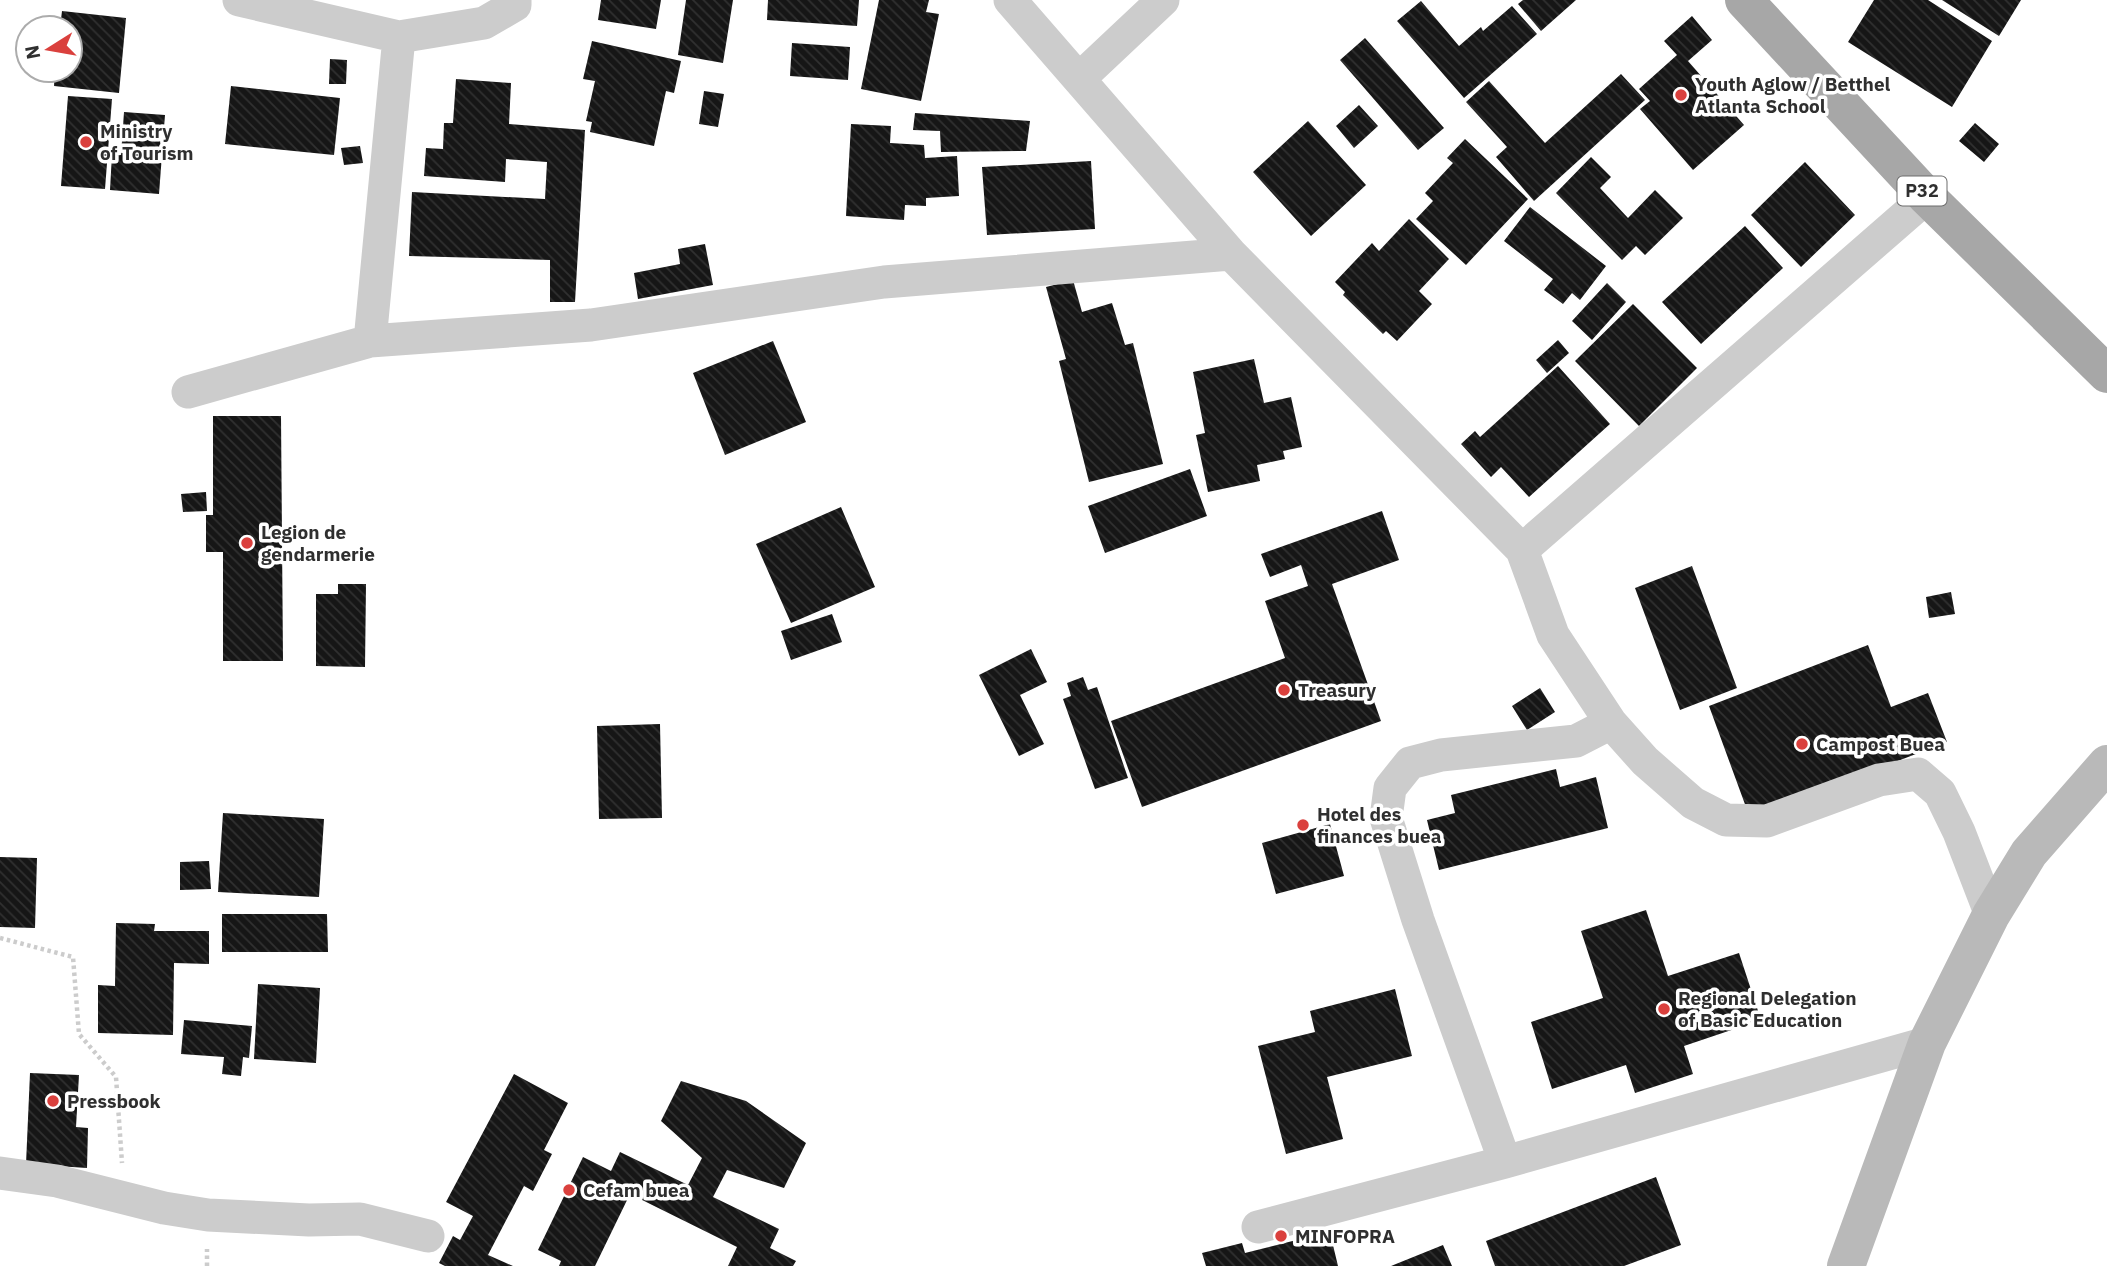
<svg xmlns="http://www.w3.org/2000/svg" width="2107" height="1266" font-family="'IBM Plex Sans',sans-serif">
  <defs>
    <pattern id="building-back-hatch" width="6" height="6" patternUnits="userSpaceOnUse" patternTransform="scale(1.75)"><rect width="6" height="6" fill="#161616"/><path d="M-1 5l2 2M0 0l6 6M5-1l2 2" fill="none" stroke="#303030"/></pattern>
  </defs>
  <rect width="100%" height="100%" fill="#fff"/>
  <path fill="url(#building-back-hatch)" d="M601 0H661L656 29 598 20Z
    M686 0H733L723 63 678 55Z
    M768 0H859L857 26 767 20Z
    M879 0H929L926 12 939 14 921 101 861 89Z
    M1523 0H1576L1541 31 1518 4Z
    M1874 0H1928L1992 41 1952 107 1848 42Z
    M1942 0H2021L1999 36Z
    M1421 1 1459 46 1481 27 1483 31 1512 6 1537 34 1464 98 1397 21Z
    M62 11 126 18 119 93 54 86 55 70H70V28H60Z
    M1692 16 1712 40 1688 61 1744 125 1693 170 1640 109 1650 101 1639 89 1677 55 1664 41Z
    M1365 38 1444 128 1418 150 1340 60Z
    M592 41 681 61 674 93 666 91 654 146 590 132 592 122 586 121 595 81 583 79Z
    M792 43 850 47 848 80 790 76Z
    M330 59 347 60 346 84H329Z
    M1621 74 1645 100 1534 201 1496 157 1507 147 1466 102 1489 81 1545 143Z
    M456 79 511 83 509 124 585 130 575 302H550V260L409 256 412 192 545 199 547 162 506 159 505 182 424 176 426 148 443 149 444 123H453Z
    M231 86 340 98 334 155 225 144Z
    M704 91 724 94 718 127 699 124Z
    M68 96 112 99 105 189 61 186Z
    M1359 105 1378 126 1354 148 1336 126Z
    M124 112 165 115 159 194 110 190 112 154 121 155Z
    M915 113 1030 121 1026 151 941 152 940 131 913 130Z
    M1308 121 1366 185 1311 236 1253 172Z
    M1975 123 1999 144 1984 162 1959 141Z
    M851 124 891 126 890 143 924 145 925 158 957 156 959 196 926 198V206L905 205 904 220 846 216Z
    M1465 139 1528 199 1466 265 1416 219 1433 201 1425 193 1453 163 1447 158Z
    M360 146 363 163 344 165 341 148Z
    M1591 157 1611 177 1600 188 1628 218 1655 190 1683 218 1645 255 1636 246 1622 260 1556 193Z
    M1091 161 1095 229 987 235 982 167Z
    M1805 162 1855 215 1801 267 1751 215Z
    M1530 207 1606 266 1580 300 1572 293 1563 304 1544 290 1553 279 1504 241Z
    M1409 219 1449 259 1419 291 1432 304 1397 341 1386 331 1383 334 1343 295 1345 292 1335 282 1372 243 1379 251Z
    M1745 226 1783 268 1701 344 1662 302Z
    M705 244 713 285 638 299 634 273 680 264 678 249Z
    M1073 280 1082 312 1112 303 1125 345 1133 343 1163 464 1089 482 1059 361 1066 359 1046 287Z
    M1607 283 1626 302 1592 340 1572 321Z
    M1633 304 1697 368 1639 426 1575 361Z
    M1558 340 1569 353 1547 373 1536 360Z
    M773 341 806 422 725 455 693 373Z
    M1254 359 1264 403 1291 397 1302 447 1283 451 1285 459 1257 465 1260 481 1208 492 1196 435 1205 433 1193 372Z
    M1558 366 1610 424 1529 497 1501 467 1491 477 1461 444 1475 431 1480 437Z
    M213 416H281L283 661H223V552H206V515H213Z
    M1190 469 1207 516 1105 553 1088 506Z
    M206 492 207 511 183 512 181 494Z
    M841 507 875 587 791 623 756 544Z
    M1382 511 1399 560 1332 584 1381 721 1142 807 1111 721 1285 658 1265 601 1308 586 1301 565 1270 577 1261 554Z
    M1692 566 1737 688 1680 710 1635 588Z
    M338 584H366L365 667 316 666V594H338Z
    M1951 592 1955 614 1929 618 1926 597Z
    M832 614 842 642 791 660 781 631Z
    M1868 645 1891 707 1928 693 1947 742 1750 818 1709 706Z
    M1031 649 1047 682 1020 695 1044 744 1019 756 979 675Z
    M1083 677 1088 690 1097 687 1128 778 1095 789 1063 699 1071 696 1067 683Z
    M1540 688 1555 712 1527 730 1512 706Z
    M660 724 662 818 599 819 597 726Z
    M1556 769 1560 787 1596 777 1608 828 1439 870 1427 820 1455 813 1451 795Z
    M223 813 324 819 319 897 218 892Z
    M1330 824 1344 876 1276 894 1262 843Z
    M0 857 37 858 35 928 0 927Z
    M209 861 211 889 180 890V862Z
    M1646 910 1668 976 1739 953 1761 1020 1684 1046 1693 1074 1635 1093 1626 1065 1552 1089 1531 1022 1603 998 1581 931Z
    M222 914H327L328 952H222Z
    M116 923 155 924 154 931H209V964L174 963 173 1035 98 1033V985L115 986Z
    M258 984 320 988 316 1063 254 1059Z
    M1395 989 1412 1056 1327 1077 1343 1139 1286 1154 1258 1046 1315 1032 1310 1011Z
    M184 1020 252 1026 249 1058 243 1057 241 1076 222 1074 224 1057 181 1054Z
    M30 1073 79 1075 76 1127 88 1128 87 1168 26 1164Z
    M514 1074 568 1103 544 1150 552 1154 533 1191 524 1186 488 1255 513 1266H445L439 1263 453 1236 460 1240 473 1216 446 1202Z
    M681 1081 746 1101 806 1143 784 1188 727 1170 713 1197 779 1229 770 1248 796 1261 793 1266H728L737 1247 630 1194 595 1266H559L561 1261 538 1250 583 1157 611 1171 620 1152 688 1185 702 1158 661 1121Z
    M1656 1177 1681 1245 1624 1266H1495L1486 1241Z
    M1316 1235 1318 1244 1332 1241 1338 1266H1206L1202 1253 1242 1243 1245 1253Z
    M1443 1245 1452 1266H1391Z"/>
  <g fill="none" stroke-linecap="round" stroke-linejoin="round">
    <path stroke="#ccc" stroke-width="4.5" stroke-dasharray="3.5 3.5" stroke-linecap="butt" d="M0 938 73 957 79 1034 116 1077 122 1163
      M207 1266V1249"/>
    <path stroke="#ccc" stroke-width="33" d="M239 0 399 37 484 23 515 5V0
      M1010 0 1231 254 1522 550 1927 197
      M1079 79 1163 0
      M370 341 399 37
      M188 392 370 341 591 325 884 282 1231 254
      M1522 550 1553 635 1611 723 1645 761 1693 803 1726 820 1767 821 1879 780 1918 774 1940 793 1959 832 1991 915
      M1505 1162 1418 920 1386 818 1390 788 1410 763 1441 755 1576 741 1611 723
      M0 1173 57 1181 164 1208 208 1215 309 1220 360 1219 428 1236
      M1258 1227 1505 1162 1927 1043"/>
    <path stroke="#b9b9b9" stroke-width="38" d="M1846 1266 1927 1043 1991 915 2029 853 2107 764"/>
    <path stroke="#a7a7a7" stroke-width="38" d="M1744 0 1927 197 2107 374"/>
  </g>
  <g fill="#da403d" stroke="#fff" stroke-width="2.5">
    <circle cx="1681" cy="95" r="7"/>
    <circle cx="86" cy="142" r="7"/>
    <circle cx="247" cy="543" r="7"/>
    <circle cx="1284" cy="690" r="7"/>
    <circle cx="1802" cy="744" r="7"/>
    <circle cx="1303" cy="825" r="7"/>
    <circle cx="1664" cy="1009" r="7"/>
    <circle cx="53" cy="1101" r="7"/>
    <circle cx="569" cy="1190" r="7"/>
    <circle cx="1281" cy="1236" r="7"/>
  </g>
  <g text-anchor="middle" stroke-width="7" stroke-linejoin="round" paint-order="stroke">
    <rect fill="#fff" stroke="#6d6d6d" stroke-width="2" x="1897.5" y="176.5" width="49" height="29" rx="5"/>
    <g font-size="18" font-weight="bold" fill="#2f2f2f">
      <text x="1922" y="197">P32</text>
    </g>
    <g font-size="19" font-weight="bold" fill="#2f2f2f" stroke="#fff" text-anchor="start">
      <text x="1695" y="91">Youth Aglow / Betthel<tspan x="1695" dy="22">Atlanta School</tspan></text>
      <text x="100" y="138">Ministry<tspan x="100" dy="22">of Tourism</tspan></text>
      <text x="261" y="539">Legion de<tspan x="261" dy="22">gendarmerie</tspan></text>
      <text x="1298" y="697">Treasury</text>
      <text x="1816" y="751">Campost Buea</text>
      <text x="1317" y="821">Hotel des<tspan x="1317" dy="22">finances buea</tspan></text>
      <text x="1678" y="1005">Regional Delegation<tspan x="1678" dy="22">of Basic Education</tspan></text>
      <text x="67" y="1108">Pressbook</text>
      <text x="583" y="1197">Cefam buea</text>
      <text x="1295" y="1243">MINFOPRA</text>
    </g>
  </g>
  <g transform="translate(49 49) rotate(259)"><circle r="33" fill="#ffffff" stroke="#acacac" stroke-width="2"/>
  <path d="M0-5L12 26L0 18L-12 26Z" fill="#da403d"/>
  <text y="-10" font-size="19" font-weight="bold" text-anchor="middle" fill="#2f2f2f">N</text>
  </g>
</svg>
